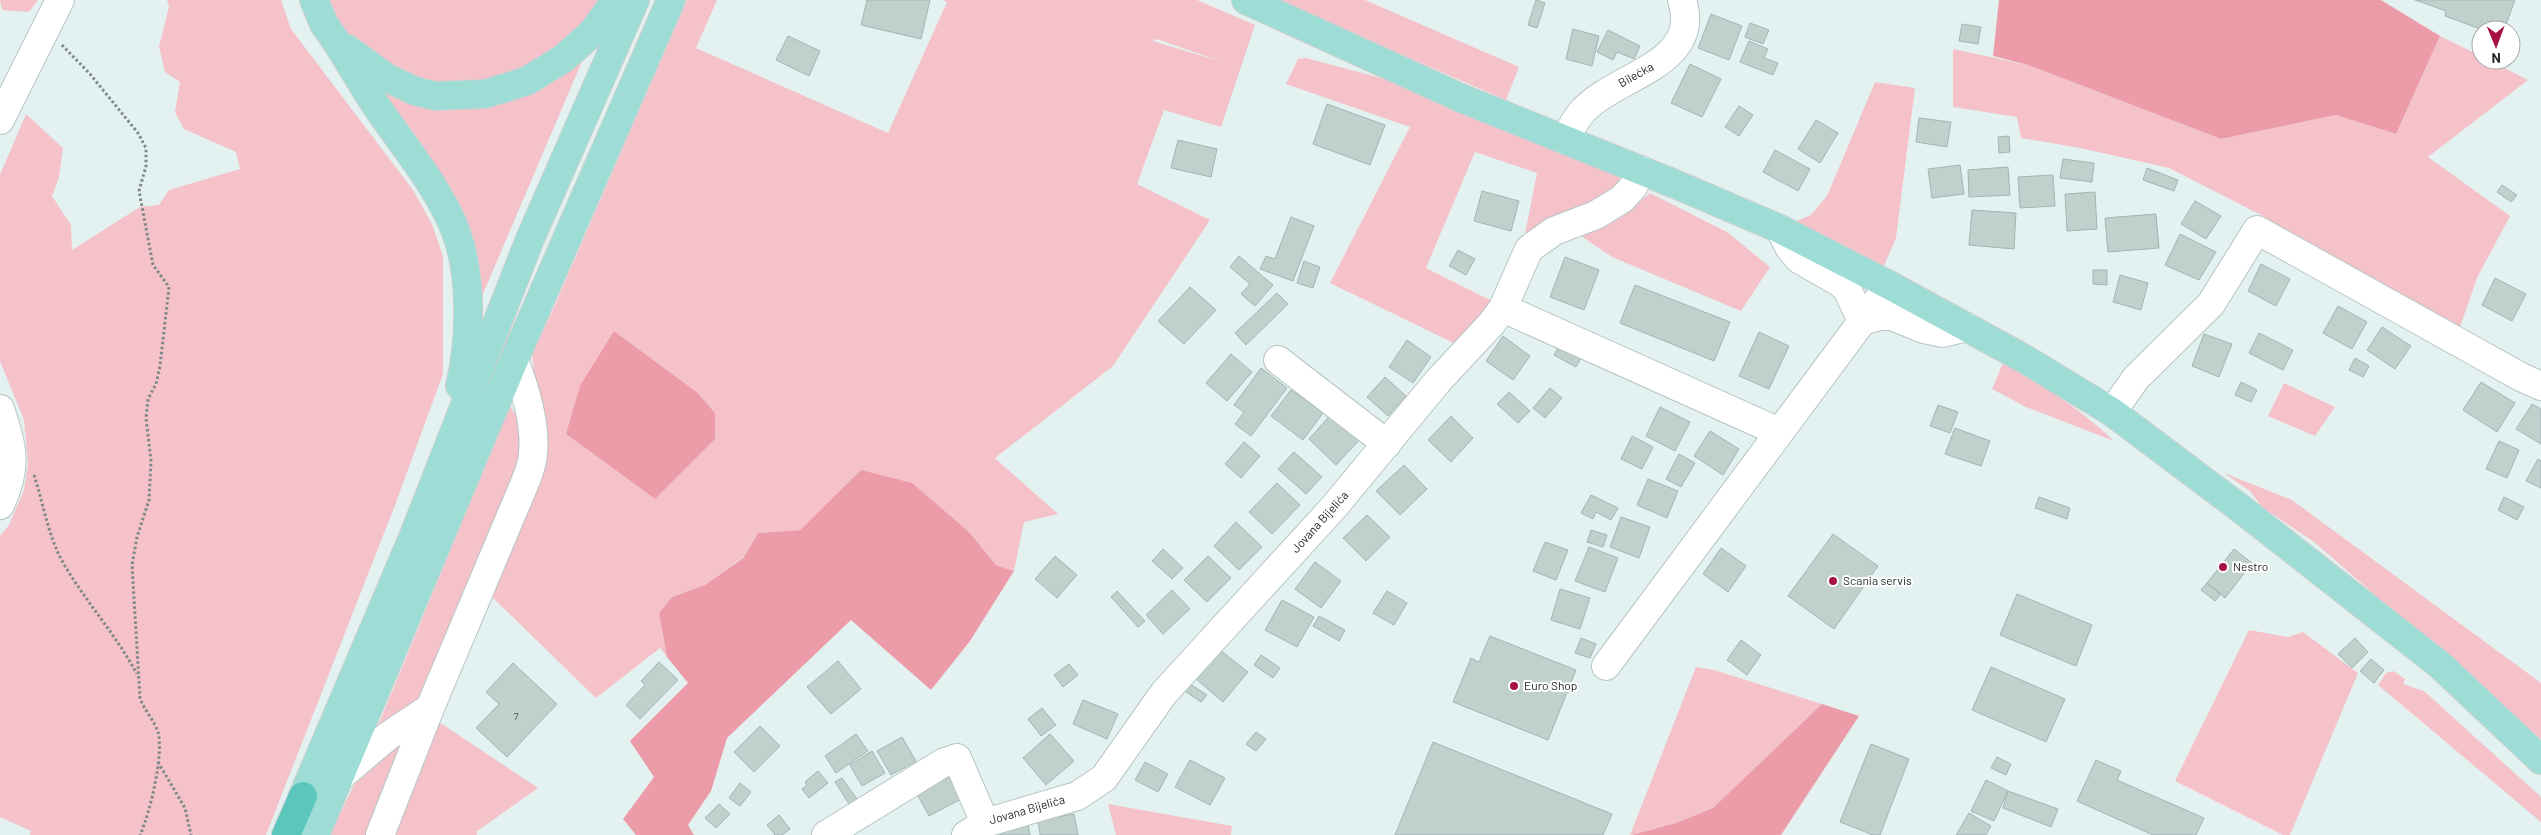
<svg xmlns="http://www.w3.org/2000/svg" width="2541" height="835" font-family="Barlow,sans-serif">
  <rect width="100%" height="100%" fill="#e3f2f0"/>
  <path fill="#f5c2c9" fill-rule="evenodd" d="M0 0H38L29 12 2 10Z
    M167 0H281L291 29 413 190 432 224 443 256V374L395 505 266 835H30L31 831 0 817V536L9 525 24 490 28 464 24 420 0 361V175L26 114 63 148 59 177 52 196 71 225 72 250 140 207 159 205 169 190 240 169 236 152 184 129 175 112 180 82 165 72 159 47 169 7Z
    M326 0H602L557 55 507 79 464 87 421 81 365 51 331 18Z
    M687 0H717L696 48 888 133 947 2 942 0H1197L1255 25 1221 127 1164 110 1137 184 1210 220 1113 366 995 458 1058 514 1024 522 1014 571 996 565 969 532 861 470 800 530 758 533 743 557 705 585 672 597 659 613 667 657 660 648 596 698 490 595 535 384 532 353 551 314ZM1157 39 1222 62 1153 41ZM614 331 698 393 715 413 655 499 566 434Z
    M1276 0H1365L1519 67 1506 100Z
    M2440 36 2481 56V60H2489L2528 80 2428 157 2510 216 2477 278 2458 333 2261 215 2169 168 2080 148 2021 138 2017 117 1953 107V49L2028 65 2221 139 2336 115 2396 134Z
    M586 52 474 315 472 280 364 79 437 103Z
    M1306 58 1411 86 1621 177 1616 193 1525 234 1537 173 1475 152 1426 268 1494 302 1462 347 1330 283 1410 127 1286 84 1298 59Z
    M1875 82 1915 88 1896 238 1882 270 1792 223 1811 215 1827 196Z
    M1650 193 1727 232 1770 267 1741 311 1612 257 1578 234 1622 217Z
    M2003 363C2043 386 2080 408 2114 441L2026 407 1992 389Z
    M2284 383 2335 407 2315 436 2268 416Z
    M510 406C527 430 523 449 512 476L417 705 375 733Z
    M2224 473 2292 500 2541 683V739L2314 542 2262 507 2250 491Z
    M2249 630 2288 637 2303 632 2358 673 2290 835H2283L2175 781Z
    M1696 667 1714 670 1822 704 1713 808 1676 823 1630 835Z
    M2393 671 2405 679 2403 684 2424 691 2541 797V822L2378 685 2386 673Z
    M433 718 538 788 476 832 477 835H395Z
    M412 734 372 835H330L354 785Z
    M1108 804 1232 826 1231 835H1116Z"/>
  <path fill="#ec9ca9" d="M1999 0H2381L2440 36 2396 134 2336 115 2221 139 2028 65 1993 56Z
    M614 331 698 393 715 413V439L655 499 566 434 580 386Z
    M861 470 912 483 969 532 996 565 1014 571 970 641 931 690 851 620 727 738 711 791 688 825 694 835H636L623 819 654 777 630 741 688 683 667 657 659 613 672 597 705 585 743 558 758 533 800 530Z
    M1822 704 1859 716 1781 835H1631L1676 823 1713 808Z"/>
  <path fill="#c0d0cd" stroke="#a5b4b2" d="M867 0H930L921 39 861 25Z
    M1536 0 1545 3 1537 28 1528 25Z
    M2415 0H2515L2504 30H2483L2445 16 2446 11Z
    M1711 14 1742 26 1729 60 1698 48Z
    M1750 23 1769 30 1763 44 1745 37Z
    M1962 24 1981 27 1978 44 1959 41Z
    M1573 29 1599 36 1592 66 1566 59Z
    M1608 30 1640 46 1634 59 1617 52 1613 60 1597 52Z
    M788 36 820 51 809 76 776 60Z
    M1749 41 1768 49 1764 58 1778 63 1773 75 1740 62Z
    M1690 64 1721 79 1702 117 1671 103Z
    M1327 104 1385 125 1370 165 1313 144Z
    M1739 106 1753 115 1739 136 1725 127Z
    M1919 118 1951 122 1947 147 1916 142Z
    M1816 120 1838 133 1820 163 1798 149Z
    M2009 136 2010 152 1999 153 1998 137Z
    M1178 140 1217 149 1211 177 1171 168Z
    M1775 150 1810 169 1798 191 1763 172Z
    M2063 159 2094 163 2092 182 2060 178Z
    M1960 165 1964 194 1932 198 1928 169Z
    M2008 167 2010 195 1969 197 1968 170Z
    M2147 168 2178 180 2174 191 2143 180Z
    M2053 175 2055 206 2020 208 2018 177Z
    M2502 185 2517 195 2511 202 2497 192Z
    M1482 191 1519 201 1511 231 1474 221Z
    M2095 192 2097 229 2067 231 2065 194Z
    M2195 201 2221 216 2206 239 2181 224Z
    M1972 210 2016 213 2014 249 1969 245Z
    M2156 214 2159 248 2108 252 2105 218Z
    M1291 217 1314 226 1293 281 1260 269 1266 256 1275 259Z
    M2180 234 2216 252 2199 280 2165 265Z
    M1458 250 1475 259 1466 275 1449 266Z
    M1239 256 1273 285 1255 306 1241 294 1250 284 1230 267Z
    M1565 257 1599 270 1584 310 1550 297Z
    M1304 261 1320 267 1313 288 1297 283Z
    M2261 264 2290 279 2276 306 2248 291Z
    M2093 270H2107V285L2093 284Z
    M2120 275 2148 283 2141 310 2113 302Z
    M2495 278 2526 294 2512 321 2482 305Z
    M1635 285 1730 322 1714 361 1620 323Z
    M1190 287 1216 310 1184 344 1158 321Z
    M1277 293 1288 304 1246 345 1235 333Z
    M2338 306 2367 322 2352 349 2323 333Z
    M2382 327 2411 346 2395 369 2367 350Z
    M1759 332 1789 346 1769 389 1739 376Z
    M2259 333 2293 350 2283 370 2249 353Z
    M2204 334 2232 344 2219 377 2192 366Z
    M1503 336 1530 356 1513 380 1486 361Z
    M1407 340 1431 357 1413 383 1389 367Z
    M1559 346 1581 358 1576 367 1554 355Z
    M1231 354 1252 372 1227 401 1206 383Z
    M2355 358 2369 366 2363 377 2349 370Z
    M1261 368 1287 388 1251 436 1235 424 1244 412 1234 405Z
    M1385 377 1406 396 1388 416 1367 397Z
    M2241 382 2257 390 2251 402 2235 395Z
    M2481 382 2515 403 2497 432 2463 410Z
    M1550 388 1562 398 1545 418 1533 408Z
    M1291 390 1323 413 1303 440 1271 416Z
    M1509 392 1530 411 1518 423 1497 404Z
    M2532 404 2541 409V444L2516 429Z
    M1938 405 1958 412 1950 433 1930 426Z
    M1660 407 1690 422 1675 451 1646 436Z
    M1336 409 1364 435 1336 465 1309 439Z
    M1451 416 1473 438 1451 462 1428 440Z
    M1955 428 1990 441 1981 466 1945 454Z
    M1710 431 1739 449 1723 475 1694 456Z
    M1632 436 1653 447 1642 469 1621 459Z
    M2499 441 2519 450 2507 478 2486 469Z
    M1244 442 1260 456 1241 478 1225 464Z
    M1294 452 1322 477 1306 494 1278 469Z
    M1679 454 1695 463 1681 487 1666 479Z
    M2538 459 2541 461V488L2526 481Z
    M1404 465 1427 489 1400 515 1376 491Z
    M1648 479 1678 491 1667 518 1637 505Z
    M1277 483 1300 505 1272 534 1249 512Z
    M1591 495 1618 508 1611 520 1596 512 1593 519 1581 513Z
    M2039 497 2070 508 2067 519 2035 508Z
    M2504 497 2524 507 2517 520 2498 510Z
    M1367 515 1390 537 1366 561 1343 538Z
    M1621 517 1650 527 1639 558 1610 547Z
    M1236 522 1262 547 1239 570 1214 546Z
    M1591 530 1607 535 1603 547 1587 542Z
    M1833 534 1878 566 1834 629 1788 596Z
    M1545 542 1568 550 1556 580 1533 571Z
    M1589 547 1618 558 1605 592 1575 581Z
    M1721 548 1746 566 1728 592 1703 574Z
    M1163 549 1183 568 1172 579 1152 561Z
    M2234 549 2252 563 2225 598 2207 583Z
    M1055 556 1077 575 1057 598 1035 579Z
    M1208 556 1231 578 1207 602 1184 580Z
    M1315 562 1341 581 1321 608 1295 589Z
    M2207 583 2221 594 2215 601 2201 590Z
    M1560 589 1590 598 1580 629 1551 620Z
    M1172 590 1190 609 1163 634 1146 615Z
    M1117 591 1145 621 1138 627 1111 597Z
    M1387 591 1407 603 1394 625 1373 613Z
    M2017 594 2092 625 2076 666 2000 635Z
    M1282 600 1314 617 1297 647 1265 630Z
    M1319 616 1345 630 1339 641 1313 626Z
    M1490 636 1576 670 1548 740 1453 702 1471 658 1479 662Z
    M1581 638 1596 644 1590 658 1575 653Z
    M2355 638 2368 652 2352 668 2338 654Z
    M1741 640 1761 655 1747 675 1727 660Z
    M1220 650 1248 672 1223 702 1196 679Z
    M1261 655 1280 668 1273 678 1254 665Z
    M2371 659 2384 670 2374 683 2360 671Z
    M838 661 861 689 831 714 807 687Z
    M659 662 678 680 640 719 626 705 645 685 641 681Z
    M513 663 557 704 507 757 476 728 499 704 486 692Z
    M1069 664 1078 675 1063 687 1054 675Z
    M1991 667 2065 699 2046 742 1972 710Z
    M1190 684 1207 695 1201 702 1185 691Z
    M1083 700 1118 714 1107 739 1073 724Z
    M1042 708 1056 725 1041 736 1028 719Z
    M760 726 780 746 754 772 734 752Z
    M1256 732 1266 739 1256 751 1246 744Z
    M856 734 868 751 836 773 825 756Z
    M1050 734 1074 761 1046 785 1023 758Z
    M902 737 916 761 891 775 877 751Z
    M1433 742 1612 814 1603 835H1395Z
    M1871 744 1909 759 1880 835H1873L1840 822Z
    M872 751 885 773 862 786 850 765Z
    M1997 757 2011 764 2006 775 1991 768Z
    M1190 760 1225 778 1210 805 1175 787Z
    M2096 760 2121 771 2117 780 2204 818 2196 835H2153L2077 801Z
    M1145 762 1168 774 1158 792 1135 780Z
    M818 771 828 783 809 798 802 789 807 785 805 782Z
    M951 776 963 798 929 816 917 794Z
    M842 778 857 799 849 804 835 782Z
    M1986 780 2008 791 1994 821 1971 811Z
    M740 783 751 792 740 806 729 798Z
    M2008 791 2058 809 2051 827 2003 808Z
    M719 804 730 814 716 828 705 818Z
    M1969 813 1991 826 1986 835H1956Z
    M1074 814 1078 835H1040L1038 820Z
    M779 815 790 829 782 835H775L767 825Z
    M1028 824 1030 835H997L996 831Z"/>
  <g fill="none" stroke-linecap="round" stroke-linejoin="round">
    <g stroke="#b6c5c3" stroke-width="30">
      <path id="minor" d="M0 120 60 0
        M1565 140C1570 130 1575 119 1583 111 1615 75 1703 65 1682 0
        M1780 229 1789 247 1799 259 1839 282 1847 289 1862 321 1880 316H1892L1924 329 1943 333 1967 327
        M1503 308 1779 432
        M1278 360 1387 444
        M0 409C13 448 18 467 0 505
        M2112 412 2136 378 2211 304 2257 230 2521 377 2541 386
        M1606 666 1889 285
        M343 774 388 736 430 708
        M380 835 430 708 526 480C529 472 533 462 533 453 536 423 525 388 514 360
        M826 835 943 763 957 758 985 823
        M966 835 985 823 1077 796 1104 778 1164 693 1334 507 1438 381 1492 323 1503 308 1529 249 1554 231 1596 215 1622 199 1633 187 1641 170"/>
    </g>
    <g stroke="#cfd0d0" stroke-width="30">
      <path id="major" d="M314 0 324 24C344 51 360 82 379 110 406 149 439 188 456 232 472 276 471 340 460 386
        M1246 0 1461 98 1675 184 1780 229 1889 285 2023 358 2112 412 2245 512 2440 665 2541 760
        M346 48 387 78 415 91 435 96 485 94 527 81 564 58 593 32 616 0
        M303 796 414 535 530 239 635 0
        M315 835 514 360 671 0"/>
    </g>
    <g stroke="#cfd0d0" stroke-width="30">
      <path id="highway" d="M286 835 303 796"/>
    </g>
    <path stroke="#7e8887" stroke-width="3" stroke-dasharray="2.5 2.5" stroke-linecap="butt" d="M62 45 90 74 138 133 146 148V166L139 191 153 265 169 287 160 366 156 384 148 399 146 418 151 461 149 500 137 537 132 565 140 698C144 710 154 720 158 732 164 755 150 813 140 835
      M34 475C44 505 48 538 65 566 87 603 116 635 137 674
      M158 762 185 808 191 835"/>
    <use href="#minor" stroke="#fff" stroke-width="28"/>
    <use href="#major" stroke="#9dddd6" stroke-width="28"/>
    <use href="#highway" stroke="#5bc6bb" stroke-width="28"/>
  </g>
  <g fill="#a61046" stroke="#fff" stroke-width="2">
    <circle cx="2223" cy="567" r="5"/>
    <circle cx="1833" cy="581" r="5"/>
    <circle cx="1514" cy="686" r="5"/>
  </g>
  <g text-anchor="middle" stroke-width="4" stroke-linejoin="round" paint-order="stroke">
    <g font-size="10" fill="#4b5452">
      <text x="516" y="720">7</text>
    </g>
    <g font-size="12" fill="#242a29" stroke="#fff">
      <text transform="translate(1636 75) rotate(-29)" y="4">Bilećka</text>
      <text transform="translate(1320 522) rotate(-48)" y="4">Jovana Bijelića</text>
      <text transform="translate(1027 810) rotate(-16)" y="4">Jovana Bijelića</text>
    </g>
    <g font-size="12" fill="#242a29" stroke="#fff" text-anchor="start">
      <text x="2233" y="571">Nestro</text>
      <text x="1843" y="585">Scania servis</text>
      <text x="1524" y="690">Euro Shop</text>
    </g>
  </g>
  <g transform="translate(2496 45) rotate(179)"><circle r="24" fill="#ffffff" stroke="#a7aaa9"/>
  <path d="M0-4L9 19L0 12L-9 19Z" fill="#a61046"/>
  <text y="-8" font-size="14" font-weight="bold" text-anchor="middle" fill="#242a29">N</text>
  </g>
</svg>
